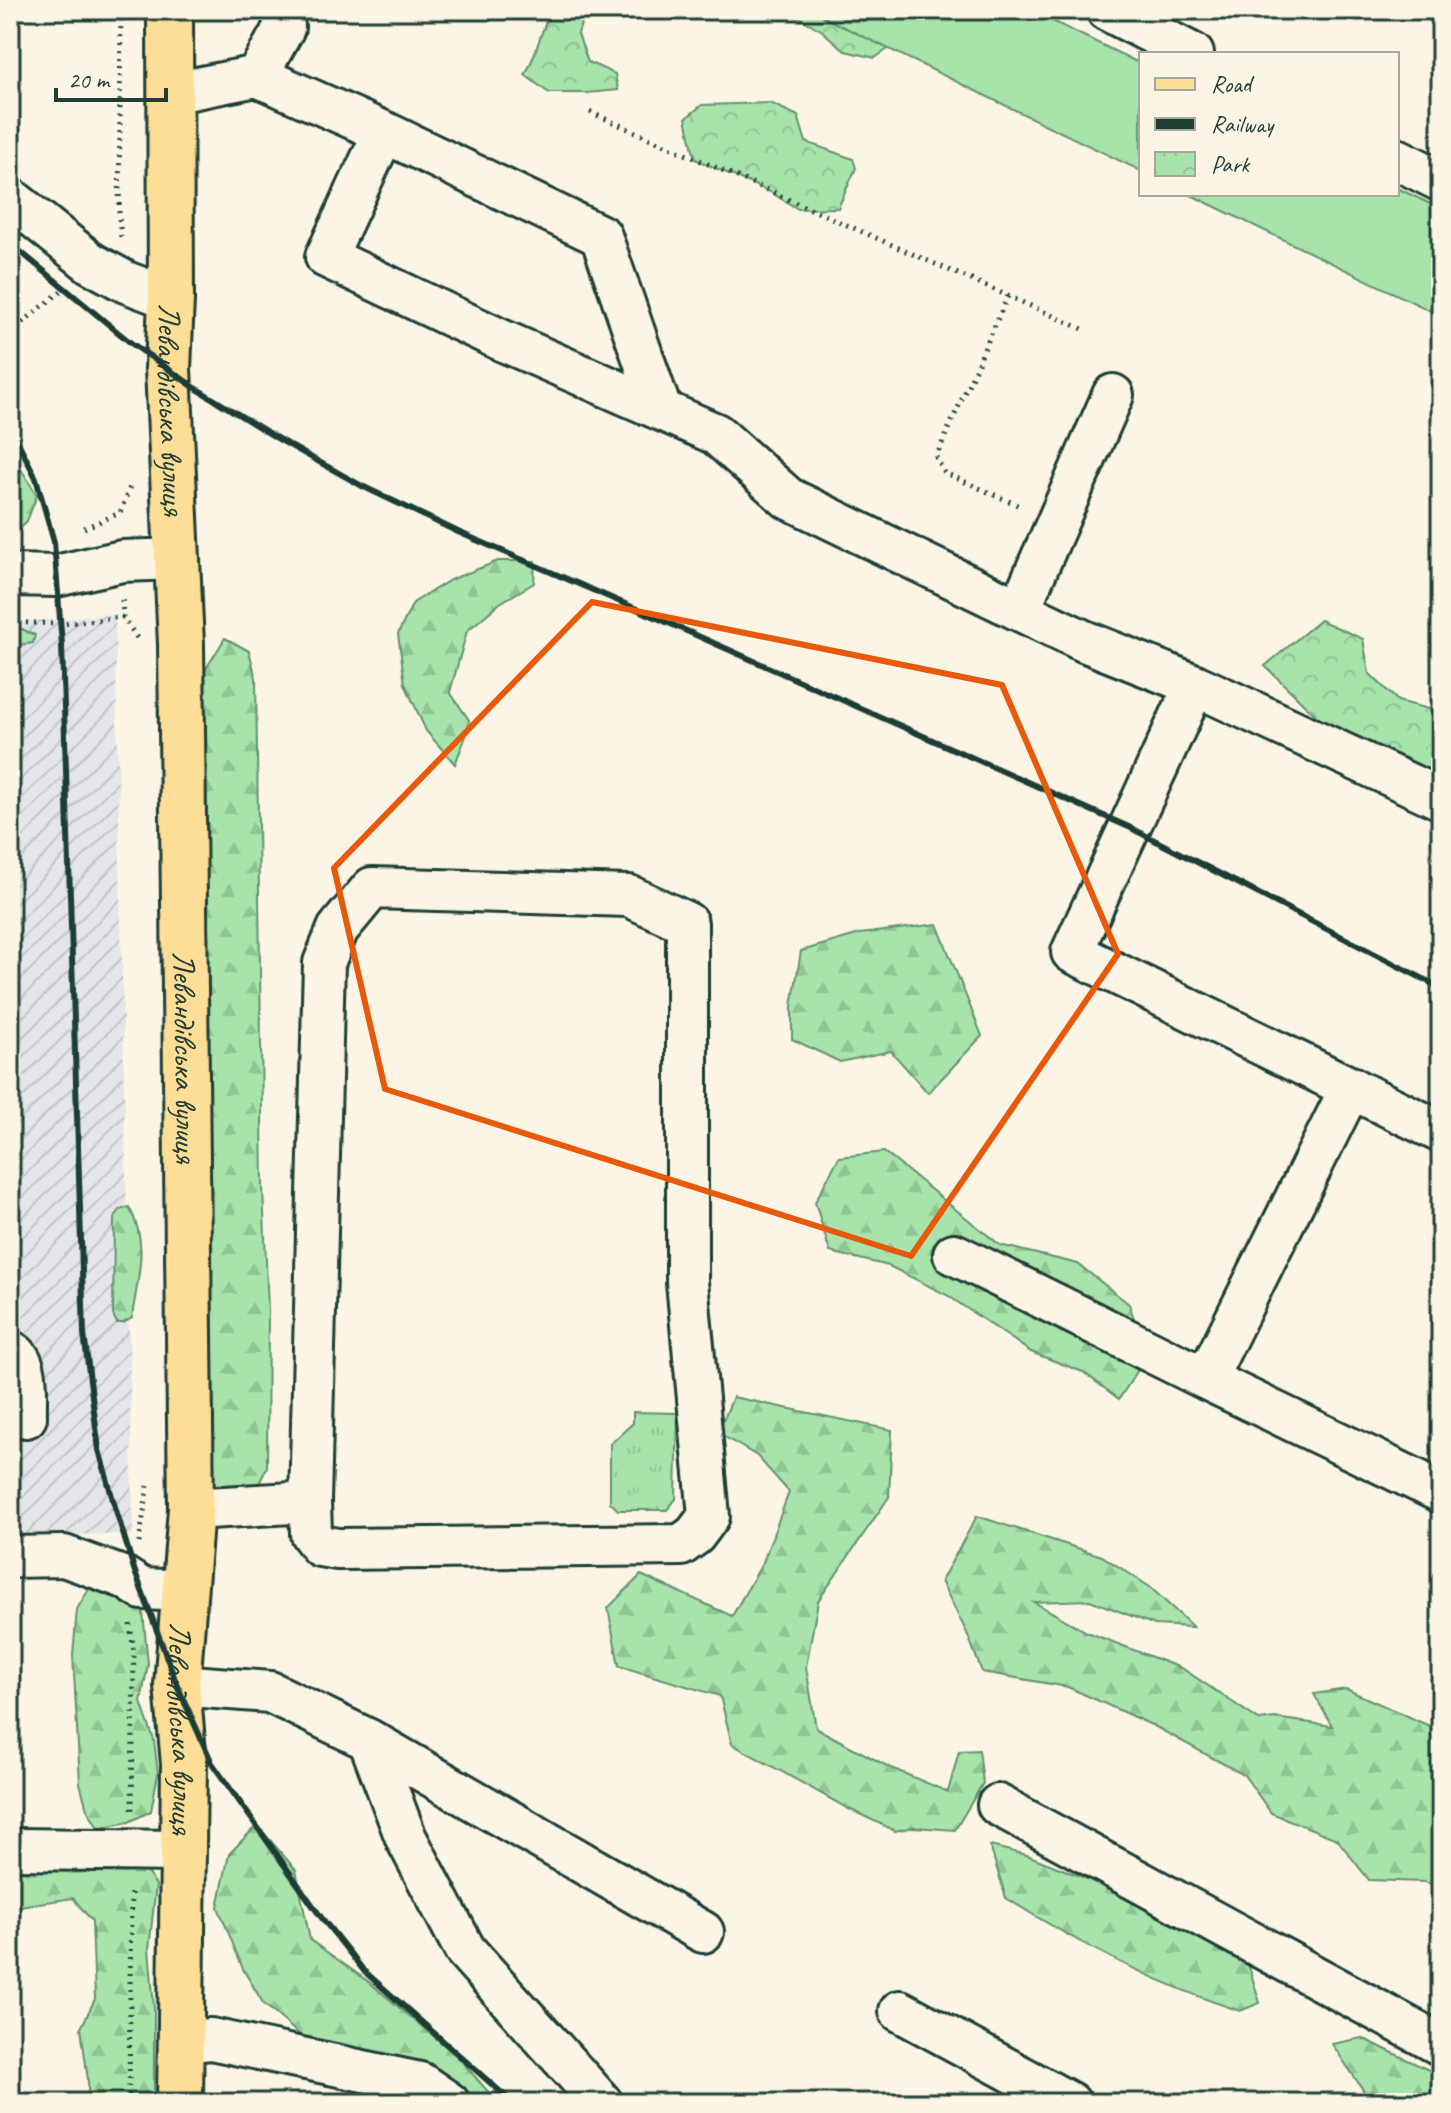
<svg xmlns="http://www.w3.org/2000/svg" width="1451" height="2113" font-family="Caveat,sans-serif">
  <defs>
    <pattern id="industrial-furrows" width="10" height="10" patternUnits="userSpaceOnUse" patternTransform="scale(2)"><rect width="10" height="10" fill="#e4e5e8"/><path d="M-1 1l2-2M0 10L10 0M9 11l2-2" fill="none" stroke="#c3c5c8"/></pattern>
    <pattern id="grass-tufts" width="24" height="20" patternUnits="userSpaceOnUse" patternTransform="scale(2)"><rect width="24" height="20" fill="#a7e3aa"/><path d="M3 7l-1-3M5 7V3M7 7l1-3M15 17l-1-3M17 17v-4M19 17l1-3" fill="none" stroke="#8fc493"/></pattern>
    <pattern id="forest-firs" width="22" height="20" patternUnits="userSpaceOnUse" patternTransform="scale(2)"><rect width="22" height="20" fill="#a7e3aa"/><path d="M5 1l3.5 6h-7zM16 11l3.5 6h-7z" fill="#8fc493"/></pattern>
    <pattern id="park-crowns" width="20" height="18" patternUnits="userSpaceOnUse" patternTransform="scale(2)"><rect width="20" height="18" fill="#a7e3aa"/><path d="M2 6a3 3 0 1 1 6 0M12 15a3 3 0 1 1 6 0" fill="none" stroke="#8fc493"/></pattern>
  </defs>
  <rect width="100%" height="100%" fill="#fcf5e5"/>
  <filter id="ink" filterUnits="userSpaceOnUse"><feTurbulence type="fractalNoise" baseFrequency=".0125" numOctaves="2"/><feDisplacementMap in="SourceGraphic" scale="16" xChannelSelector="R" yChannelSelector="G"/><feConvolveMatrix kernelMatrix="1 2 1 2 8 2 1 2 1" color-interpolation-filters="sRGB"/></filter>
  <g filter="url(#ink)">
    <path fill="url(#industrial-furrows)" d="M115 614 133 1535 10 1534V623Z"/>
    <path fill="url(#grass-tufts)" stroke="#63906f" stroke-width="2" d="M633 1412 678 1413 676 1499 667 1510H618L610 1502V1444L633 1423Z"/>
    <path fill="url(#forest-firs)" stroke="#63906f" stroke-width="2" d="M10 451 37 495 27 521 10 538Z
      M498 561H535L534 583 500 603 467 631 450 692 469 720 468 731 455 764 426 731 405 684 398 634 413 603 450 580Z
      M10 627 22 629 35 635 33 643 10 646Z
      M225 638 249 651 256 678 263 1187 268 1310 267 1467 256 1490 213 1499 210 1471 207 957 197 683Z
      M937 924 982 1036 928 1093 891 1051 840 1062 792 1039V1006L801 951 860 934Z
      M884 1152 1000 1245 1078 1264 1129 1304 1147 1356 1119 1399 1083 1372 1031 1352 947 1295 889 1266 830 1252 815 1202 839 1157Z
      M129 1207C150 1245 137 1278 132 1318L123 1323H117L113 1315 114 1219 120 1210Z
      M733 1397 892 1430 889 1497 818 1601 806 1667 816 1728 889 1767 948 1792 959 1751 979 1750 983 1783 955 1830 914 1827 895 1831 847 1808 732 1744 720 1696 619 1666 608 1608 641 1575 732 1616 763 1562 789 1492 757 1456 718 1433Z
      M977 1516 1102 1556 1150 1587 1193 1627 1155 1625 1090 1600 1034 1602 1087 1632 1183 1669 1259 1720 1275 1718 1332 1726 1314 1694 1346 1689 1441 1731V1887L1424 1882 1369 1880 1337 1839 1271 1813 1244 1775 1156 1727 1068 1687 982 1672 967 1633 941 1581Z
      M101 1569 132 1585 143 1612 148 1664 141 1702 154 1740 158 1774 151 1811 129 1822 98 1828 87 1809 80 1783 73 1655 77 1609Z
      M257 1825 296 1870 310 1940 369 1982 457 2056 498 2103H357L334 2065 263 2003 243 1969 218 1907 229 1854Z
      M990 1846 1027 1855 1145 1902 1246 1957 1260 2003 1240 2011C1157 1984 1080 1945 1006 1898Z
      M134 1855 156 1885 149 1949 154 2007V2103H88V2080L81 2028 95 1999 92 1921 73 1898 20 1906 10 1895V1861Z
      M1362 2038 1441 2076V2103H1415L1366 2094 1332 2044Z"/>
    <path fill="url(#park-crowns)" stroke="#63906f" stroke-width="2" d="M551 10H585L578 34 588 62 615 74 618 90 587 93H549L525 75C537 54 540 32 551 10Z
      M786 10H924L901 40 875 58 845 51 821 30Z
      M770 103 798 116 806 142 853 159 856 168 838 208 798 209 770 192 695 159 686 118 702 105Z
      M1320 620 1363 639 1369 673 1398 701 1441 712V791L1337 736 1265 666Z"/>
    <path fill="#a7e3aa" stroke="#63906f" stroke-width="2" d="M826 10H1030L1141 64V171L823 17Z
      M1397 188 1441 209V316L1189 194H1397Z"/>
    <g fill="none" stroke-linecap="round" stroke-linejoin="round">
      <g stroke="#1f3d34" stroke-width="46">
        <path id="minor" d="M1107 10 1193 54
          M257 76 384 132
          M171 93 257 76 284 28 283 10
          M1397 159 1441 181
          M10 198 91 263 126 282 171 299
          M1113 395 1019 610 1084 641 1195 685
          M661 410 601 236 384 132 326 257 499 339 716 434 788 498 1019 610
          M10 575 56 576 122 561 178 559
          M1441 799 1195 685 1072 952 1441 1132
          M1351 1087 1206 1379 1441 1492
          M954 1254 1206 1379
          M10 1351C31 1360 25 1397 26 1417
          M191 1509 310 1502 311 1534 320 1546 338 1549 681 1545 695 1535 709 1516 687 1282V923L629 896 372 888 338 929 324 963 310 1502
          M10 1557 64 1556 125 1578 142 1589 186 1591
          M177 1685 270 1692 369 1740 703 1932
          M369 1740 406 1838 465 1950 602 2103
          M998 1805 1441 2045
          M15 1849 182 1851
          M900 2011 1070 2103
          M180 2042 211 2039 420 2083 449 2103"/>
      </g>
      <g stroke="#1f3d34" stroke-width="50">
        <g id="major">
          <path id="s1" d="M170 10 171 299 168 369 181 644 191 1509 177 1685 184 1764 180 2103"/>
        </g>
      </g>
      <path stroke="#1f3d34" stroke-width="5" stroke-dasharray="2 6" stroke-linecap="butt" d="M590 112 1083 329
        M121 237 119 217 121 10
        M1008 296 936 457 945 473 1022 507
        M10 333 65 288
        M84 528 120 513 131 484
        M122 600 123 617 139 641
        M10 622 61 624 123 617
        M139 1543 148 1486
        M130 1624 134 1652 132 1814
        M129 2103 131 1888"/>
      <use href="#minor" stroke="#fcf5e5" stroke-width="40"/>
      <use href="#major" stroke="#fedd96" stroke-width="44"/>
      <path stroke="#1f3d34" stroke-width="6" d="M10 243 131 343 194 387 280 440 362 486 458 532 646 613 1131 828 1441 988
        M10 426 36 478 54 542 62 645 84 1334 99 1450 115 1507 134 1569 177 1685 212 1763 321 1917 364 1971 513 2103"/>
    </g>
  </g>
  <path fill="none" stroke="#e8590c" stroke-width="6" stroke-linejoin="round" d="M592 602 1002 685 1118 954 911 1256 385 1089 334 868Z"/>
  <g text-anchor="middle" stroke-width="6" stroke-linejoin="round" paint-order="stroke">
    <g font-size="32" fill="#1f3d34" stroke="#fcf5e5">
      <text dy="11" stroke="none"><textPath href="#s1" startOffset="400">Левандівська вулиця</textPath></text>
      <text dy="11" stroke="none"><textPath href="#s1" startOffset="1048">Левандівська вулиця</textPath></text>
      <text dy="11" stroke="none"><textPath href="#s1" startOffset="1720">Левандівська вулиця</textPath></text>
    </g>
  </g>
  <rect width="1451" height="2113" fill="none" stroke="#fcf5e5" stroke-width="40"/>
  <rect x="20" y="20" width="1411" height="2073" fill="none" stroke="#1f3d34" stroke-width="3" filter="url(#ink)"/>
  <rect x="1139" y="52" width="260" height="144" fill="#fcf5e5" stroke="#a4ab9e" stroke-width="2"/>
  <rect x="1155" y="78" width="40" height="12" fill="#fedd96" stroke="#a4ab9e" stroke-width="2"/>
  <text x="1211" y="92" font-size="24" fill="#1f3d34">Road</text>
  <rect x="1155" y="118" width="40" height="12" fill="#1f3d34" stroke="#a4ab9e" stroke-width="2"/>
  <text x="1211" y="132" font-size="24" fill="#1f3d34">Railway</text>
  <rect x="1155" y="152" width="40" height="24" fill="url(#park-crowns)" stroke="#a4ab9e" stroke-width="2"/>
  <text x="1211" y="172" font-size="24" fill="#1f3d34">Park</text>
  <path d="M56 88v12h110v-12" fill="none" stroke="#1f3d34" stroke-width="4"/>
  <text x="68" y="88" font-size="24" fill="#1f3d34" stroke="#fcf5e5" stroke-width="6" paint-order="stroke">20 m</text>
</svg>
